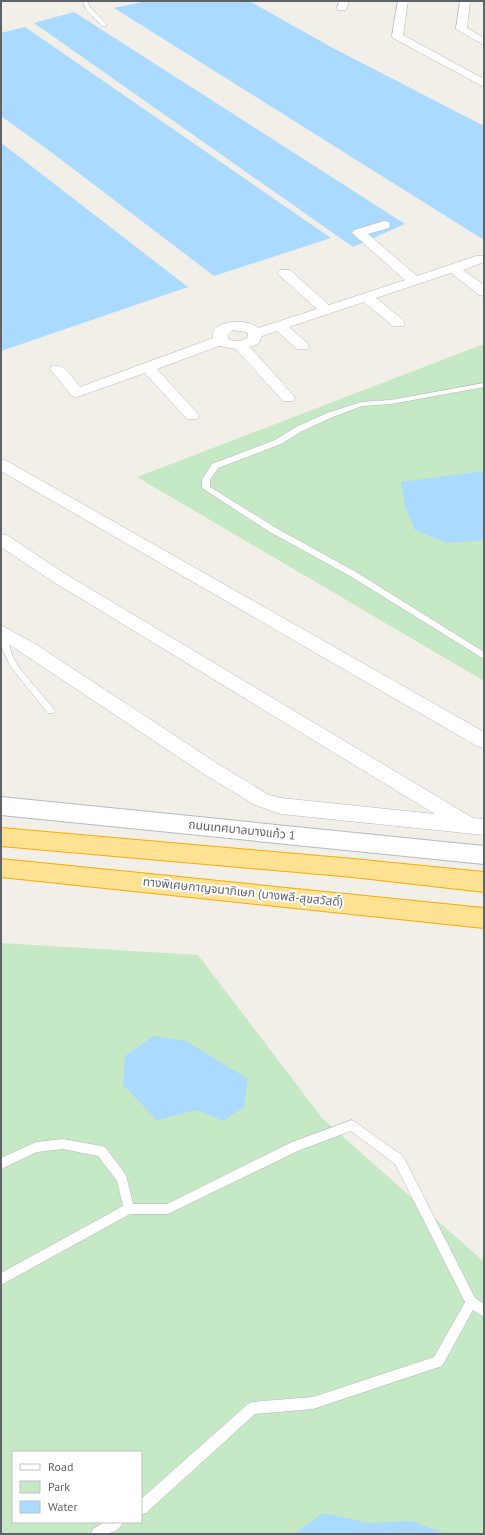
<svg xmlns="http://www.w3.org/2000/svg" width="485" height="1535" font-family="'PT Sans','Noto Sans Thai',sans-serif">
  <rect width="100%" height="100%" fill="#f1efe8"/>
  <path fill="#c5e8c5" fill-rule="evenodd" d="M484 344V681L137 477Z
    M1 943 198 955 322 1118 484 1262V1534H1ZM13 1452H141V1522H13Z"/>
  <path fill="#aadaff" d="M146 1H249L331 47 484 126V240L114 8Z
    M74 12 405 224 353 247 34 23Z
    M25 27 331 238 214 276 51 152 1 116V33Z
    M1 143 13 152 188 287 1 351Z
    M484 471V540L447 543 415 530 405 506 401 482Z
    M154 1036 186 1041 248 1079 244 1107 223 1121 197 1110 157 1120 123 1085 125 1056Z
    M323 1513 368 1523 411 1521 444 1533 294 1534Z"/>
  <g fill="none" stroke-linecap="round" stroke-linejoin="round">
    <g stroke="#b5b8bc" stroke-width="1">
      <path id="lane" d="M83 1H87L90 7 106 24V26H102L86 9Z
        M484 383V387L391 404 362 406 333 417 302 431 281 444 218 468 210 480V487L276 528 356 572 484 652V659L350 576 270 532 202 488V480L212 464 275 440 296 427 327 413 361 402 391 400Z
        M1 629 5 630C9 638 9 648 13 657 23 676 41 692 54 709L55 711 54 713H48L10 666 1 646Z
        M352 1120 403 1156 475 1298 484 1304V1317L473 1310 442 1366 313 1409 255 1414 146 1513 141 1514V1499L248 1404 252 1402 313 1397 434 1357 465 1302 395 1164 351 1131 300 1150 168 1214H130L1 1285V1273L123 1206 117 1181 98 1156 63 1149 37 1152 1 1169V1158L36 1142 63 1139 101 1146 105 1147 126 1175 133 1204H167L292 1142Z
        M105 1522H123C118 1535 104 1534 91 1534L93 1529Z"/>
    </g>
    <g stroke="#b5b8bc" stroke-width="1">
      <path id="street" d="M339 1H349L346 10H338L337 8Z
        M398 1H408L403 35 484 79V87L393 38 392 36Z
        M460 1H470L467 28 484 38V45L456 29Z
        M384 221 389 222 390 225 389 228 368 234 417 276 476 256H484V262L463 270 484 285V296L479 295 451 273 376 298 403 320 405 323 403 326H393L364 302 289 327 307 343 309 346 307 349H297L277 331 262 336 259 343 250 347 293 395 295 398 293 401H283L236 349 219 346 157 369 200 416 197 419H187L145 373 77 397 72 396 50 369 52 366C65 363 72 378 80 387L213 338C210 319 249 318 258 328L317 309 280 276 278 273 280 270H290L329 305 405 280 352 233 354 230ZM233 330 246 332 248 334 247 338 239 341 229 340 227 335Z
        M1 459 7 461 484 732V748L477 746 1 471Z
        M1 534 7 535 64 573 473 818 484 819V835L281 814 255 805 204 774 1 639V625L37 645 218 764 269 795 281 798 435 814 52 581 1 547Z"/>
    </g>
    <g stroke="#b6babf" stroke-width="2">
      <path id="secondary" d="M1 797 484 846V864L1 815Z"/>
    </g>
    <g stroke="#f9ab00" stroke-width="2">
      <path id="highway" d="M1 828 353 859 484 872V892L353 877 1 846Z
        M1 859 484 908V928L1 877Z"/>
    </g>
    <use href="#lane" fill="#fff" fill-rule="evenodd"/>
    <use href="#street" fill="#fff" fill-rule="evenodd"/>
    <use href="#secondary" fill="#fff" fill-rule="evenodd"/>
    <use href="#highway" fill="#fde293" fill-rule="evenodd"/>
  </g>
  <g text-anchor="middle" stroke-width="4" stroke-linejoin="round" paint-order="stroke">
    <g font-size="12" fill="#5f6368" stroke="#fff">
      <text transform="translate(242 830) rotate(6)" y="4">ถนนเทศบาลบางแก้ว 1</text>
      <text transform="translate(243 892) rotate(6)" y="4">ทางพิเศษกาญจนาภิเษก (บางพลี-สุขสวัสดิ์)</text>
    </g>
  </g>
  <rect width="485" height="1535" fill="none" stroke="#5f6368" stroke-width="4"/>
  <rect x="12" y="1451" width="130" height="72" fill="#ffffff" stroke="#bfc1c3"/>
  <rect x="20" y="1464" width="20" height="6" fill="#ffffff" stroke="#bfc1c3"/>
  <text x="48" y="1471" font-size="12" fill="#5f6368">Road</text>
  <rect x="20" y="1481" width="20" height="12" fill="#c5e8c5" stroke="#bfc1c3"/>
  <text x="48" y="1491" font-size="12" fill="#5f6368">Park</text>
  <rect x="20" y="1501" width="20" height="12" fill="#aadaff" stroke="#bfc1c3"/>
  <text x="48" y="1511" font-size="12" fill="#5f6368">Water</text>
</svg>
